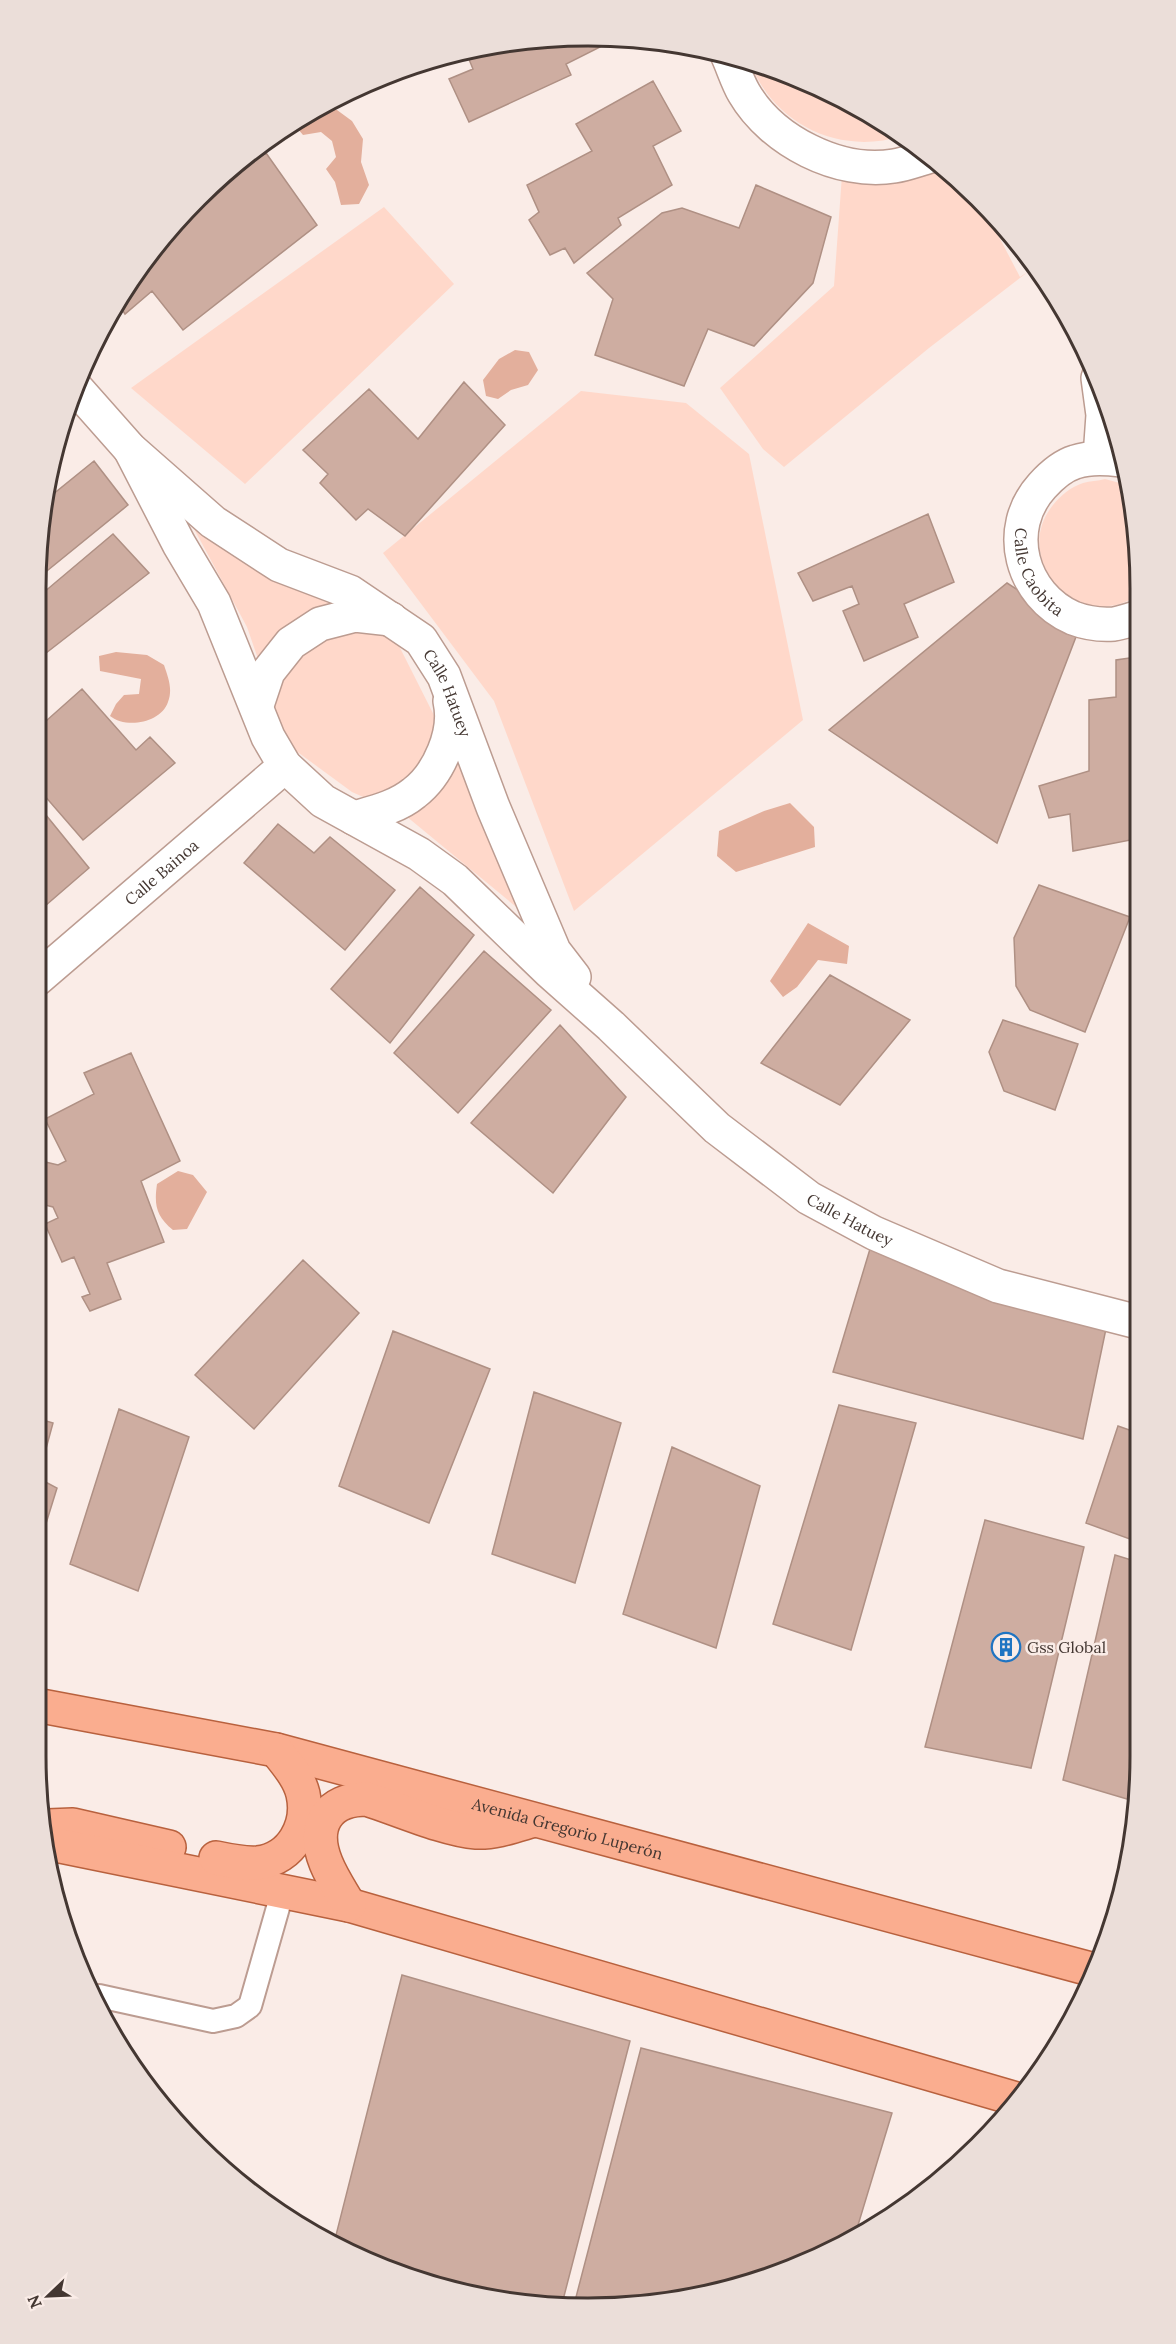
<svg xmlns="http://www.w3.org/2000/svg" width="1176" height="2344" font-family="Lora,serif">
  <rect width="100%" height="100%" fill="#faece7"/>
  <path fill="#ffd8ca" d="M750 62 832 93 902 136C839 156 773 124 750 62Z
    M934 160 986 212 1020 277 1029 271 929 348 784 467 763 449 720 388 834 286 842 175Z
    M384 207 454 284 245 484 131 388Z
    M581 391 686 403 749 454 803 720 574 911 494 701 383 553Z
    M1105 479 1127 485 1135 516V597C1077 633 1010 558 1053 505 1061 495 1071 487 1083 483 1090 481 1098 481 1105 479Z
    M179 501 388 624 454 755 526 915 406 816 352 792 288 745 247 627Z"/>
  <path fill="#e3af9c" d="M316 108 337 110 352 121 363 139 361 162 369 185 359 204 341 205 335 182 326 169 336 157 332 141 321 132 303 135 293 123Z
    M515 350 529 352 538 370 528 385 511 390 498 399 486 396 483 380 499 359Z
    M116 652 147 655 164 665C168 677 173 689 168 702 161 723 126 729 110 716L116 704 124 695 139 694 141 679 100 671 99 656Z
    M790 803 814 827 815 847 736 872 717 856 719 831 764 811Z
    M808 923 849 946 847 964 818 960 797 987 783 997 770 981Z
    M178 1171 193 1175 207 1192 187 1229 173 1230C156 1216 154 1205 157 1184Z"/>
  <path fill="#ceada1" stroke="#af9084" stroke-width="1.5" d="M610 38 612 41 566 64 571 75 469 122 449 79 473 69 466 52 516 41Z
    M653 81 681 131 653 146 672 185 618 218 621 225 574 263 565 248 550 255 529 220 539 212 527 185 592 151 576 124Z
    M266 153 317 225 183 330 152 291 125 314 118 303 150 252 224 173 243 160 247 164Z
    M756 185 831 217 813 283 754 346 708 329 684 386 595 355 613 299 587 273 662 213 682 208 739 228Z
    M464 382 505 425 405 536 368 509 356 520 320 483 328 474 303 450 369 389 418 439Z
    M94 461 128 505 37 579V552L46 500Z
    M928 514 954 582 904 604 918 637 864 661 843 611 859 604 852 586 813 601 798 573Z
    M113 534 149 573 37 660V598Z
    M1007 583 1079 629 997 843 829 730Z
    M1136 657V839L1073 851 1070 814 1049 818 1039 786 1089 771V700L1116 697V660Z
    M82 689 136 750 150 737 175 763 83 840 37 787V729Z
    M37 804 89 868 38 912 37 911Z
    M278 824 314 853 330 837 395 890 345 950 244 863Z
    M1039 885 1130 917 1085 1032 1030 1010 1016 986 1014 938Z
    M420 887 474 935 390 1043 331 989Z
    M484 951 551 1010 458 1113 394 1053Z
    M830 975 910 1020 840 1105 761 1063Z
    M1003 1020 1078 1044 1055 1110 1004 1091 989 1052Z
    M560 1025 626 1097 553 1193 471 1123Z
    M131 1053 180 1161 141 1181 164 1242 107 1263 121 1299 90 1311 82 1297 90 1294 74 1257 62 1262 45 1224 58 1218 53 1207 37 1203V1160L58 1165 66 1161 45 1119 94 1094 84 1073Z
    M870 1249 1107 1324 1083 1439 833 1372Z
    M303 1260 359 1313 254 1429 195 1375Z
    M393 1331 490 1369 429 1523 339 1486Z
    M534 1392 621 1423 575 1583 492 1554Z
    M839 1405 916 1423 851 1650 773 1624Z
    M119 1409 189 1437 138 1591 70 1564Z
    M36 1418 53 1423 38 1478 57 1488 44 1530 36 1528Z
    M1118 1426 1138 1433V1542L1086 1523Z
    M672 1447 760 1486 716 1648 623 1614Z
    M985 1520 1084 1547 1031 1768 925 1747Z
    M1115 1555 1138 1562 1137 1802 1063 1780Z
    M402 1975 630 2041 563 2300 480 2297 376 2266 334 2243Z
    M641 2048 892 2113 855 2235 832 2251 660 2303 575 2301Z"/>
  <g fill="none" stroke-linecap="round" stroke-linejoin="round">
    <g stroke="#bc9c91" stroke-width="26">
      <path id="service" d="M99 1996 213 2021 236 2016 250 2006 283 1890"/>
    </g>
    <g stroke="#bc9c91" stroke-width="36">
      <g id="minor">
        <path d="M727 54C733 67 737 81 744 93 772 141 839 175 894 166 907 164 919 159 931 156"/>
        <path d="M1098 378 1103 415 1100 457"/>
        <path id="s1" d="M76 388 130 449 213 522 279 565 350 592 421 640 444 676 493 807 554 951 574 977"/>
        <path id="s2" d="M130 449 179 544 214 603 268 737 285 766 323 801 419 854 455 880 550 972 611 1026 717 1128 809 1198 874 1233 998 1286 1138 1322"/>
        <path id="s3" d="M1120 460C1105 458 1090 457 1075 462 1062 466 1051 476 1042 486 1003 529 1021 595 1073 618 1086 623 1100 625 1114 624 1121 623 1129 620 1136 618"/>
        <path d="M257 705 268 672 291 643 320 624 355 615 391 619"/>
        <path d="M354 818C375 812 397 807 414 793 439 774 457 732 450 701"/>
        <path id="s4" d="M37 979 285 766"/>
      </g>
    </g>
    <g stroke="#b8613e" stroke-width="36">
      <g id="primary">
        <path id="s5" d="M36 1705 276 1750 1094 1970"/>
        <path d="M48 1826 73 1825 169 1847"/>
        <path d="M51 1844 349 1905 1013 2098"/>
        <path d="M216 1858C230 1861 245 1864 258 1863 292 1859 310 1825 303 1794 299 1777 286 1763 276 1750"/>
        <path d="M349 1905C341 1891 332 1878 326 1863 311 1826 327 1799 367 1799 398 1809 446 1830 476 1832 494 1833 514 1826 531 1821"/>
      </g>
    </g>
    <use href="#service" stroke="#fff" stroke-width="22"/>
    <use href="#minor" stroke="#fff" stroke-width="33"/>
    <use href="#primary" stroke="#faad8f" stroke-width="33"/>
  </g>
  <defs>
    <g id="building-ring" transform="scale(1.5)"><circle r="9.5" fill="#faece7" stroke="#1f74c2" stroke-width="1.5"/><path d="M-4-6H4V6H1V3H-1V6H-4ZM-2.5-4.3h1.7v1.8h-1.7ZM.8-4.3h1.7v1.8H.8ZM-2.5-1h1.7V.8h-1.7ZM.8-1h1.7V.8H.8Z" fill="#1f74c2"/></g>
  </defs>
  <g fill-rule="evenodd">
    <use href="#building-ring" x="1006" y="1647"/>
  </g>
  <g text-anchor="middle" stroke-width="5" stroke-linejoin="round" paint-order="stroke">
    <g font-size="16" fill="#443732" stroke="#faece7">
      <text dy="6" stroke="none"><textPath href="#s3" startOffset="183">Calle Caobita</textPath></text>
      <text dy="6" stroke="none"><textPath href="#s1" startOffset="492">Calle Hatuey</textPath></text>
      <text dy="6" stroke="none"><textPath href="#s4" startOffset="164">Calle Bainoa</textPath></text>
      <text dy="6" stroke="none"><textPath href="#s2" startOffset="1082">Calle Hatuey</textPath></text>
      <text dy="6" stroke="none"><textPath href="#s5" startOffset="546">Avenida Gregorio Luperón</textPath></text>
    </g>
    <g font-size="16" fill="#443732" stroke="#faece7" text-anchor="start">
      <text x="1027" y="1653">Gss Global</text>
    </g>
  </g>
  <path d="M0 0H1176V2344H0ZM588 46H588A542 542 0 0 1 1130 588V1756A542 542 0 0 1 588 2298H588A542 542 0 0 1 46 1756V588A542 542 0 0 1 588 46Z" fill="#ebded9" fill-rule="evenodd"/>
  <path fill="none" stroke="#443732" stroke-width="3" d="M588 46H588A542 542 0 0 1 1130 588V1756A542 542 0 0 1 588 2298H588A542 542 0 0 1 46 1756V588A542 542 0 0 1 588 46Z"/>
  <g transform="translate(48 2296) rotate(247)" stroke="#faece7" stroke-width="4.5" paint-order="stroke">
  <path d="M0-4.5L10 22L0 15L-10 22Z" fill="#443732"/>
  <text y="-9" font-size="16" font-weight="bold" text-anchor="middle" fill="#443732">N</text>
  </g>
</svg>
